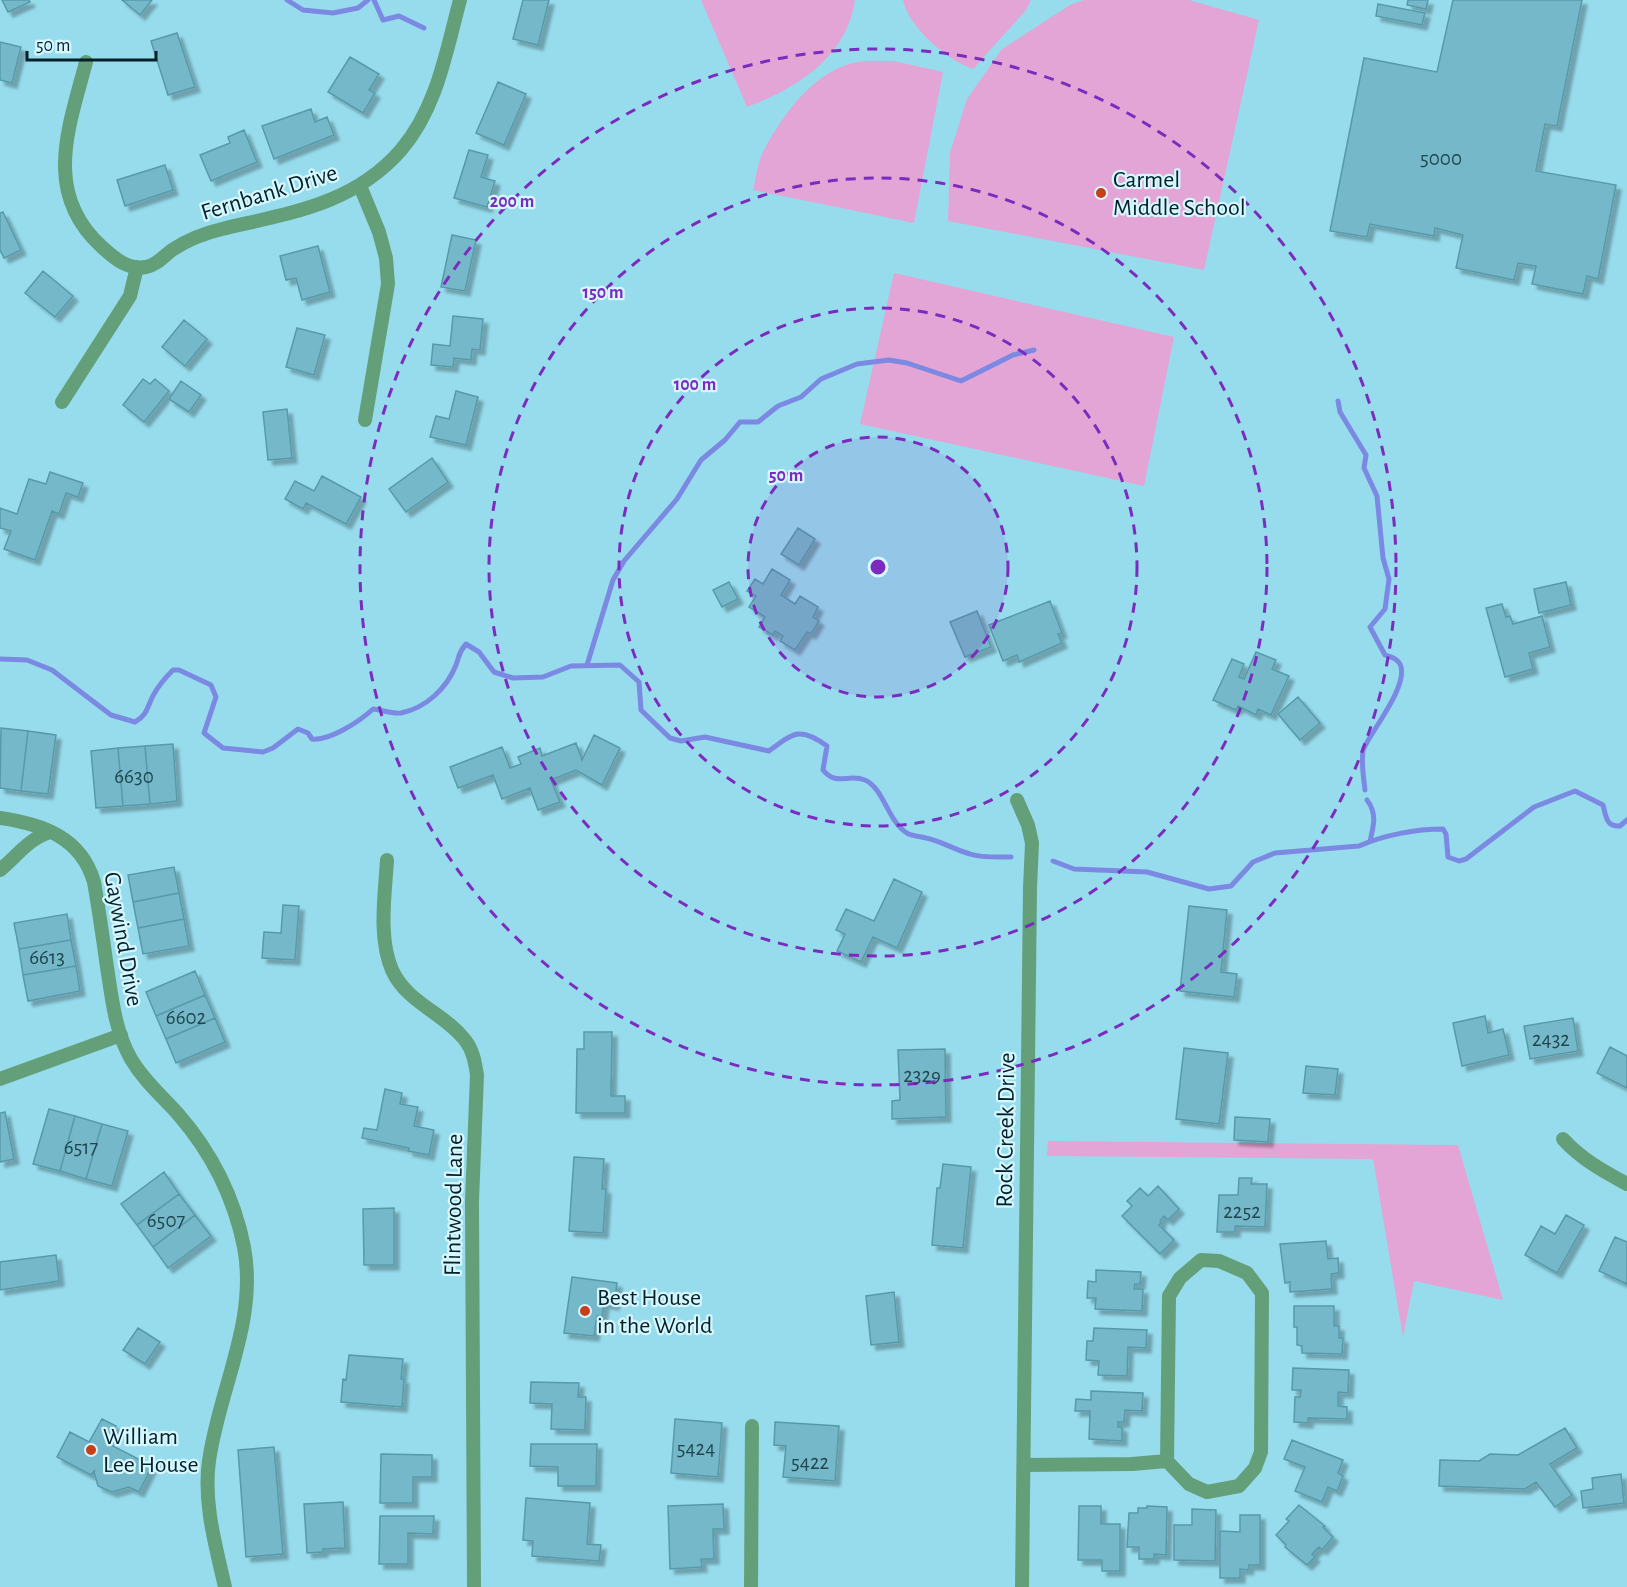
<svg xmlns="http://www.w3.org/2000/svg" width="1627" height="1587" font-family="'Alegreya Sans',sans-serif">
  <defs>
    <filter id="shadow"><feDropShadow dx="5" dy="5" stdDeviation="1.5" flood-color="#0004"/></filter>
  </defs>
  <rect width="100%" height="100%" fill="#97dced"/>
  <path fill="#e3a5d5" d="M701 0H855C847 57 796 89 747 107Z
    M903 0H1031L1026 10 973 69C947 60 909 28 903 0Z
    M1084 0H1189L1259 20 1204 270 948 221 950 153 967 99 1002 49 1070 5Z
    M894 61 943 72 914 223 753 190C756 177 758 161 764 150 783 114 815 70 857 62 869 60 882 61 894 61Z
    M894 273 1174 337 1144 486 860 424Z
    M1048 1141 1458 1145 1503 1300 1414 1281 1403 1337 1373 1159 1047 1156Z"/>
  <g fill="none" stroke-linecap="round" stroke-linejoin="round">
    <path stroke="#7b89e2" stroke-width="5" d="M287 0 303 10 333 13 358 8 368 0
      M374 0 383 20 399 16 424 28
      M1338 401 1340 412 1366 455 1364 468 1377 496 1383 558 1389 579 1385 609 1370 627 1385 655C1391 657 1397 658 1400 664 1410 684 1372 730 1364 748 1360 757 1364 780 1365 790
      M0 659 27 660 52 670 111 715 135 722C148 715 147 706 154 694 159 685 166 677 173 670H179L211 685 216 697 204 733 223 748 263 752 273 748 298 729 308 733 312 739C330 741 360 721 373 709 381 710 393 714 401 713 426 708 447 688 456 665 460 655 458 653 466 644L479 652 494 672 513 678 543 677 571 666 620 665 639 682 641 710 670 738 681 741 705 737 769 751C793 733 800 726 827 746L823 770C837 787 848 773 865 780 881 787 887 813 898 825 908 837 913 835 926 838 941 841 955 850 970 854 982 858 998 857 1011 857
      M587 665 613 580 624 561 677 499 701 460 725 440 740 422H758L778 406 801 397 821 379 857 364 889 360 907 363 961 381 1013 355 1034 350
      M1367 800C1377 813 1374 825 1370 841
      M1053 861 1074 869 1147 872 1209 889 1231 886 1253 862 1275 853 1359 846C1384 835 1416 829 1443 829L1446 834 1448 857 1459 861 1466 859 1534 807 1575 791 1603 805C1606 816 1606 827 1620 826L1627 820"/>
  </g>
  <path fill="#75b8c9" stroke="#579aaa" stroke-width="1.5" filter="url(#shadow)" d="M2 0H29L30 2 8 12Z
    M122 0H152L140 15Z
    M523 0H549L538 45 513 39Z
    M1408 0H1428L1426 9 1407 5Z
    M1453 0H1582L1557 126 1545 124 1536 171 1616 185 1598 279 1587 276 1583 294 1532 284 1536 266 1518 263 1514 280 1456 268 1463 235 1435 228 1434 236 1370 224 1367 237 1330 231 1364 58 1437 72Z
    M1378 4 1425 13 1422 25 1376 16Z
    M177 33 195 87 168 95 151 41Z
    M0 42 21 47 12 83 0 80Z
    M350 57 379 74 369 90 375 93 363 113 328 92Z
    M498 82 526 94 504 145 476 133Z
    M311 109 315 122 327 117 334 135 274 159 262 126Z
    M244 130 257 162 211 181 200 155 230 143 228 137Z
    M469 150 488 155 481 177 495 181 487 207 454 198Z
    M165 165 173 190 125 206 117 180Z
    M3 212 21 250 4 258 0 250V213Z
    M452 235 476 240 465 291 441 287Z
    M318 246 330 292 302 300 296 278 286 280 280 256Z
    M43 271 73 296 55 317 25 293Z
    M453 316 483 319 480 350 472 349 471 360 454 358 453 367 431 365 433 344 450 346Z
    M184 320 207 339 185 366 162 347Z
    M297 328 325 335 314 375 286 367Z
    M143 379 150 384 155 379 169 391 144 422 123 405Z
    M181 381 201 395 189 412 169 399Z
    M456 391 478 397 466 445 430 437 436 416 449 419Z
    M287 409 292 458 268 460 263 412Z
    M432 458 448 482 406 512 389 489Z
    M50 472 83 483 78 497 66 493 59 514 52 511 35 560 4 549 11 531 0 528V508L17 514 29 479 46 484Z
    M322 476 361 497 346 524 306 503 303 509 285 499 295 481 314 491Z
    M798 528 815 539 799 565 781 554Z
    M772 569 790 580 781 595 795 604 800 596 818 607 813 617 819 621 811 634 807 632 795 650 780 641 783 636 775 631 773 635 759 627 765 617 749 607 756 596 747 591 755 579 763 584Z
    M729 582 738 599 722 607 713 590Z
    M1566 582 1571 605 1539 613 1534 589Z
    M1050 601 1062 633 1058 634 1062 643 1019 662 1017 655 1003 661 989 625Z
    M1502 604 1506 617 1510 616 1513 624 1542 616 1550 647 1529 653 1533 669 1505 677 1486 608Z
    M977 611 991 647 965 657 950 622Z
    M1256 652 1276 660 1272 669 1289 676 1271 715 1258 709 1256 715 1238 706 1236 710 1213 700 1232 659 1244 664 1239 677 1244 679Z
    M1298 697 1320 723 1300 740 1278 714Z
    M1 728 28 731 21 791 0 788Z
    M28 731 56 735 48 794 21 791Z
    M594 735 620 748 602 785 576 770 551 780 560 802 538 810 530 788 502 799 493 775 458 788 450 767 502 747 510 768 521 764 518 757 540 748 542 756 576 743 582 760Z
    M173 744 177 801 150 804 145 746Z
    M145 746 150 804 123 806 118 748Z
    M118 748 123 806 96 808 91 751Z
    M174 867 179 893 133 902 128 875Z
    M894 879 922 892 897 948 873 937 861 962 837 951 845 934 836 930 846 909 874 921Z
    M179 893 184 919 138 928 133 902Z
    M283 905 299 906 295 960 262 958 264 932 281 933Z
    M1189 906 1227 910 1221 972 1237 974 1234 997 1180 991Z
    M67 914 71 940 19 949 14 923Z
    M184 919 189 946 143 954 138 928Z
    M71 940 76 966 23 975 19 949Z
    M76 966 80 991 28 1001 23 975Z
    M195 971 205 995 156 1016 146 992Z
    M205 995 215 1018 166 1039 156 1016Z
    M1485 1016 1488 1033 1503 1029 1509 1055 1462 1066 1453 1023Z
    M215 1018 225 1042 176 1063 166 1039Z
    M1573 1018 1578 1051 1530 1059 1524 1026Z
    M584 1032H612L611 1096H625V1113H576L577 1049H584Z
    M1610 1047 1627 1056V1088L1597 1073Z
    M1184 1048 1228 1053 1219 1124 1176 1119Z
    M945 1049 946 1117 892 1119V1101L900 1100 898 1050Z
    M1306 1066 1338 1069 1335 1095 1303 1093Z
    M385 1089 402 1093 400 1104 418 1107 414 1126 434 1130 429 1155 408 1151 409 1148 362 1138 364 1128 377 1130Z
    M49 1109 75 1116 60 1171 33 1164Z
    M5 1112 14 1159 0 1162V1113Z
    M75 1116 102 1124 86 1179 60 1171Z
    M1235 1117 1270 1119 1268 1142 1234 1140Z
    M102 1124 128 1131 112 1186 86 1179Z
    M574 1157 604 1159 602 1189H606L603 1233 569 1231Z
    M943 1164 971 1167 963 1248 932 1245 937 1188H940Z
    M164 1172 179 1194 137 1225 121 1204Z
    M1239 1178H1252L1251 1184H1267L1265 1227 1235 1226V1232H1217L1219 1195H1238Z
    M1158 1186 1179 1209 1168 1220 1164 1216 1160 1221 1161 1223 1159 1225 1174 1240 1160 1254 1122 1216 1132 1206 1127 1201 1140 1188 1148 1196Z
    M179 1194 195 1215 153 1247 137 1225Z
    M394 1208V1265H364L363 1209Z
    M195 1215 211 1236 168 1268 153 1247Z
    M1566 1215 1584 1225 1557 1273 1525 1255 1541 1226 1555 1234Z
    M1615 1237 1627 1242V1284L1599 1271Z
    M1326 1241 1328 1259 1338 1258 1339 1273 1331 1274 1332 1289 1290 1292V1282L1285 1283 1280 1244Z
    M56 1255 59 1281 0 1290V1262Z
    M1096 1270 1141 1272 1140 1284H1135L1134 1289H1143L1142 1311 1095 1309 1096 1298H1087L1088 1281 1096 1282Z
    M572 1277 617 1283 614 1305 604 1303 602 1317 597 1316 594 1336 564 1333Z
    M894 1292 899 1342 871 1345 866 1296Z
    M1294 1306H1334V1326H1339V1338H1343L1342 1354 1302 1353V1346L1297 1345V1327H1294Z
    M138 1328 160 1342 145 1364 123 1350Z
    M1094 1328 1147 1330 1146 1348 1128 1347 1127 1376 1098 1375 1099 1361 1086 1360 1087 1341H1093Z
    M349 1355 403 1359 401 1379H404L402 1407 341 1402 343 1379 346 1380Z
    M1293 1368 1349 1370 1348 1393 1338 1392V1406L1347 1407V1419L1308 1418V1423L1294 1422 1295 1397H1300L1301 1390H1292Z
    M531 1382 579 1383 578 1397H586L585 1430 551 1429 552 1404 530 1403Z
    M1091 1391 1143 1393 1142 1411 1125 1410 1124 1422H1118V1427H1122V1441L1089 1439 1090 1411H1075L1076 1399 1091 1400Z
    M102 1419 116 1426 107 1443 152 1466 139 1492 129 1487 112 1492 98 1486 94 1472 95 1470 91 1475 57 1457 70 1432 89 1442Z
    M675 1419 722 1423 718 1477 671 1473Z
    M775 1422 839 1426 835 1481 783 1477 786 1446 774 1445Z
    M1565 1428 1577 1448 1550 1464 1572 1495 1555 1507 1536 1482 1525 1489 1439 1486 1440 1460 1479 1461 1490 1454 1518 1455Z
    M1292 1440 1343 1460 1338 1473 1343 1476 1337 1491 1328 1487 1322 1502 1295 1491 1305 1467 1284 1459Z
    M531 1444H597L596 1486H558V1467L530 1466Z
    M274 1447 283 1554 246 1557 238 1450Z
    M381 1454 432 1455V1477H413V1503H380Z
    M1621 1474 1624 1503 1583 1508 1581 1491 1593 1489 1592 1478Z
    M526 1498 590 1503 587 1544 601 1545 599 1561 532 1556 533 1541 523 1540Z
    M343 1502 345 1548 323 1549V1552L307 1553 304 1504Z
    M723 1504 724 1529H713L714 1559H701L702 1567 670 1569 668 1506Z
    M1299 1505 1325 1526 1323 1527 1333 1537 1322 1550 1319 1547 1312 1554 1315 1557 1307 1565 1285 1547 1286 1545 1276 1535 1289 1521 1286 1519Z
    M1079 1506H1101V1524H1120V1571H1102V1560H1078Z
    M1147 1506 1167 1507 1166 1555 1154 1554V1559H1139V1547H1127L1129 1513H1138V1508H1147Z
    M1192 1509 1216 1510 1215 1561 1174 1560V1525H1192Z
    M1240 1515H1260V1565H1249L1248 1570 1240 1569V1578H1220V1531L1240 1532Z
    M380 1516H434L433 1534 408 1533V1564H379Z"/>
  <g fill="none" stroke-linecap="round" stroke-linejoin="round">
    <path stroke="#63a079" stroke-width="14" d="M86 62C69 127 42 193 102 247 115 259 128 270 146 267 157 265 164 256 172 250 187 240 205 233 222 229 289 213 353 205 401 150 437 108 446 52 460 0
      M360 186 379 232 386 258 388 284 365 420
      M62 402 130 296 137 267
      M1017 800 1028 825 1032 843 1030 888 1022 1587
      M0 818C42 824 81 837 94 882 99 910 103 939 107 967 112 999 115 1031 131 1059 144 1081 162 1096 178 1114 212 1153 234 1197 244 1247 258 1321 219 1389 209 1461 203 1503 216 1547 225 1587
      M387 860C385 895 378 937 392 970 407 1003 444 1013 465 1040 473 1050 475 1062 477 1075L472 1201 474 1587
      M0 870C16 857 30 837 51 832
      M0 1079 121 1035
      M1563 1139C1581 1159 1603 1171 1627 1184
      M1024 1465 1132 1464 1167 1461 1189 1484 1207 1492 1239 1486 1255 1468 1261 1452 1262 1293 1247 1273 1219 1261 1201 1260 1180 1278 1169 1296 1167 1461
      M751 1587 752 1426"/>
  </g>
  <circle cx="878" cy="567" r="130" fill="#7b2cbf" fill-opacity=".12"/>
  <g fill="none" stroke="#7b2cbf" stroke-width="3" stroke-dasharray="10 8">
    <circle cx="878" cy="567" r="130"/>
    <circle cx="878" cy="567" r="259"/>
    <circle cx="878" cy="567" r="389"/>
    <circle cx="878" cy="567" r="518"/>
  </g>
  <g fill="#c73e19" stroke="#d6f7ff" stroke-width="2">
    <circle cx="1101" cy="193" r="6"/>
    <circle cx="585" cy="1311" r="6"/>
    <circle cx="91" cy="1450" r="6"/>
  </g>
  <g text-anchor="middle" stroke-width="4.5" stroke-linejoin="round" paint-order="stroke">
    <g font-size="21" fill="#204750">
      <text x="1441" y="165">5000</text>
      <text x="134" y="783">6630</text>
      <text x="47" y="964">6613</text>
      <text x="186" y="1024">6602</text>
      <text x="1551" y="1046">2432</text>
      <text x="922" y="1082">2329</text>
      <text x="81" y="1154">6517</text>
      <text x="1242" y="1218">2252</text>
      <text x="166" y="1227">6507</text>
      <text x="696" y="1455">5424</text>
      <text x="810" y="1469">5422</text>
    </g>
    <g font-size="24" fill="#042128" stroke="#d6f7ff" text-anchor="start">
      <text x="1113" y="187">Carmel<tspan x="1113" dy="28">Middle School</tspan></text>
      <text x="597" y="1305">Best House<tspan x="597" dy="28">in the World</tspan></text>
      <text x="103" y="1444">William<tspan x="103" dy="28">Lee House</tspan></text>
    </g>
    <g font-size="24" fill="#042128" stroke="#d6f7ff">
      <text transform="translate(269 192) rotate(-17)" y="8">Fernbank Drive</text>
      <text transform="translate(124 939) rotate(80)" y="8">Gaywind Drive</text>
      <text transform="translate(1005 1130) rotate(-89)" y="8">Rock Creek Drive</text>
      <text transform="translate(453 1205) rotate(-89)" y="8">Flintwood Lane</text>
    </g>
  </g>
  <circle cx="878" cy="567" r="9" fill="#7b2cbf" stroke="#d6f7ff" stroke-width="3"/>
  <g font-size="18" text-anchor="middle" font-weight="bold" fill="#7b2cbf" stroke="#d6f7ff" stroke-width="4.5" stroke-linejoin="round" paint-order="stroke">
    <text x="512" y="207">200 m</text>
    <text x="603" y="298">150 m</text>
    <text x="695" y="390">100 m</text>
    <text x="786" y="481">50 m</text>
  </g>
  <path d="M27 51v9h129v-9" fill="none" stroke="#042128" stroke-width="3"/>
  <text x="36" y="51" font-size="18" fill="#042128" stroke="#d6f7ff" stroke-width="4.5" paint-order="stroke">50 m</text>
</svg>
